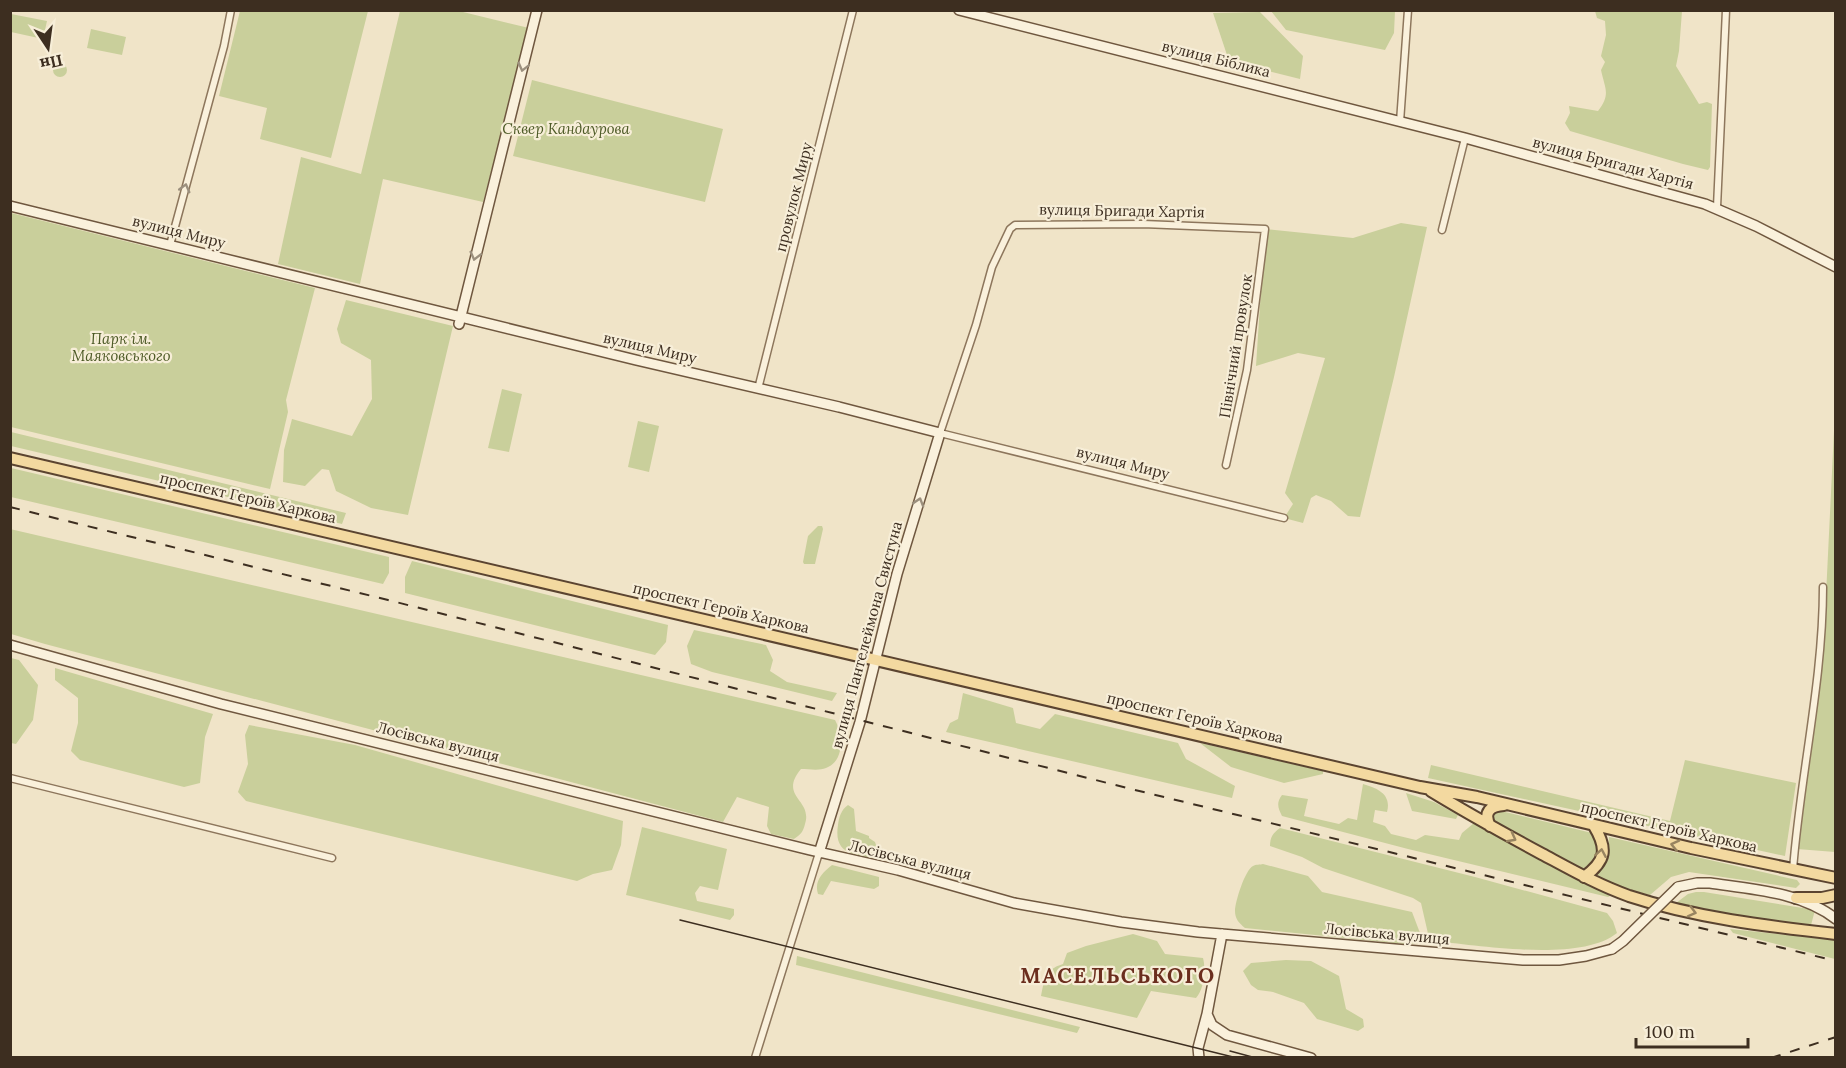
<svg xmlns="http://www.w3.org/2000/svg" width="1846" height="1068" font-family="Lora,serif">
  <rect width="100%" height="100%" fill="#f0e4c8"/>
  <path fill="#c9cf9b" d="M240 11H368L331 158 260 139 267 108 219 96Z
    M400 11H459L529 28 483 202 383 179 360 284 278 264 301 157 361 174Z
    M1271 11H1395L1394 33 1385 50 1286 30Z
    M1595 11H1682L1679 51 1676 66 1699 104 1707 102 1712 104 1710 167 1708 170 1683 164 1570 131 1565 123 1570 113 1569 106 1598 111C1611 94 1605 89 1601 70L1605 62 1601 56 1606 35 1605 21 1597 18Z
    M1260 12 1303 56 1300 79 1229 61 1213 13Z
    M11 14 47 21 43 39 11 32Z
    M91 29 126 37 122 55 87 48Z
    M53 70a7 7 0 1 1 14 0a7 7 0 1 1-14 0Z
    M532 80 723 129 705 202 513 156Z
    M11 213 315 288 286 400 288 412 270 489 11 427Z
    M1401 223 1427 227 1394 377 1360 517 1348 516 1331 501 1316 495 1311 498 1303 523 1284 518 1293 504 1285 493 1325 358 1298 353 1256 366 1265 229 1353 238Z
    M346 300 453 326 408 515 371 508 336 491 329 470 322 469 305 486 283 482 284 450 292 419 352 436 372 399 371 360 341 343 337 329Z
    M502 389 522 394 509 452 488 448Z
    M1835 410V852L1797 849 1825 616Z
    M638 421 659 426 649 472 628 467Z
    M11 432 346 513 342 524 11 446Z
    M11 468 389 557V573L383 584 11 497Z
    M818 526H822L823 529 815 564H804L803 562 808 536Z
    M10 529 835 720C843 734 845 761 826 768 819 771 809 769 801 769 778 797 813 799 805 824 803 832 801 834 794 839L771 834 767 826 769 807 737 797 723 822 45 644 11 634Z
    M412 561 668 625 666 642 655 655 405 593V577Z
    M694 630 766 645 773 660 770 671 787 682 837 693 832 701 712 672 691 664 687 646Z
    M11 658 19 660 38 685 33 720 16 744 11 743Z
    M55 668 213 714 205 737 200 783 184 787 80 760 71 751 78 723V698L55 680Z
    M963 693 1013 708 1016 723 1040 729 1055 714 1178 743 1186 759 1235 786 1232 798 946 732 950 723 958 719Z
    M249 725 355 745 623 821 621 845 612 870 593 874 577 881 246 801 238 792 248 764 245 735Z
    M1200 743 1323 771V774L1284 783 1231 767Z
    M1685 760 1796 783 1785 856 1428 778 1431 765 1670 821Z
    M1363 784C1377 788 1392 794 1387 812L1375 810 1373 822 1385 826 1391 834 1416 840 1425 835 1459 840 1462 833 1474 823 1610 896 1608 897 1408 849 1282 816C1278 808 1276 803 1282 795L1308 799 1304 816 1339 824 1348 818 1357 820Z
    M1406 793 1434 802 1458 815 1456 819 1412 811Z
    M848 805 854 809 856 831 869 836V838L875 842 881 860C857 854 833 857 838 825 839 817 841 810 848 805Z
    M1497 810 1592 833C1605 846 1595 863 1580 870L1492 822 1490 814Z
    M642 827 727 849 718 890 700 886 695 893 697 901 734 909V915L730 920 626 895Z
    M1280 828 1475 877 1607 913 1613 921 1617 933C1580 963 1478 945 1433 941L1429 938 1421 903 1413 898 1323 868 1302 857 1270 846C1270 837 1273 833 1280 828Z
    M1609 837 1797 880 1800 884 1796 888 1689 872 1671 877 1650 895 1612 885 1595 877 1607 860Z
    M1263 864 1308 876 1322 892 1412 912 1420 933 1419 943 1405 944 1245 928C1239 923 1235 919 1235 911 1235 902 1245 870 1253 866 1256 864 1260 865 1263 864Z
    M832 865 879 877V886L874 889 831 881 823 895 818 894C814 881 822 873 832 865Z
    M1696 892H1704L1815 910 1810 929 1676 903 1688 894Z
    M1730 929 1835 940V959L1733 933Z
    M1133 934 1157 941 1165 954 1203 958C1206 969 1204 990 1196 998L1151 991 1137 1018 1041 996C1045 978 1044 970 1063 964L1067 953 1086 946Z
    M797 956 1080 1027 1077 1033 796 965Z
    M1286 960 1311 961 1339 976 1346 1009 1363 1019 1364 1027 1358 1031 1317 1019 1304 1003 1273 992 1258 990 1251 985 1243 971 1251 963Z"/>
  <g fill="none" stroke-linecap="round" stroke-linejoin="round">
    <g stroke="#8d765c" stroke-width="9">
      <path id="street" d="M1400 122 1408 10
        M1717 207 1726 10
        M1442 230 1465 138
        M170 245 224 46 231 10
        M758 389 853 10
        M1226 465 1247 370 1265 229 1143 224 1015 225 1010 229 992 267 976 325 940 433 1284 518
        M10 778 332 858
        M1793 870C1800 776 1823 682 1823 587
        M755 1058 819 853"/>
    </g>
    <g stroke="#6f573f" stroke-width="12">
      <path id="secondary" d="M959 10 1465 138 1705 204 1756 226 1836 267
        M10 206 636 360 839 407 940 433 897 574 860 722 819 853
        M459 324 537 10
        M10 645 221 704 810 850 898 870 1014 903 1121 922 1198 932 1523 960H1559L1586 956 1612 949
        M1678 887 1697 883H1710C1751 889 1802 892 1836 919
        M1222 934 1207 1014 1212 1025 1227 1035 1311 1058
        M1199 1058 1198 1048 1207 1014"/>
    </g>
    <g stroke="#5b4430" stroke-width="14">
      <path id="primary" d="M10 458 1420 787 1477 797 1691 848 1836 878
        M1431 791C1467 813 1505 834 1542 854 1570 869 1598 885 1629 896 1696 918 1766 926 1836 934
        M1490 826C1483 812 1490 806 1504 805
        M1584 877C1606 861 1608 849 1594 826
        M1796 898H1822L1836 895"/>
    </g>
    <use href="#street" stroke="#faf1dc" stroke-width="6"/>
    <use href="#secondary" stroke="#faf1dc" stroke-width="9"/>
    <use href="#primary" stroke="#f3d9a0" stroke-width="10"/>
    <path stroke="#3d2e20" stroke-width="1.5" d="M680 920 1237 1058
      M1230 1051 1256 1058"/>
    <path stroke="#3d2e20" stroke-width="2" stroke-dasharray="10 10" stroke-linecap="butt" d="M10 507 388 600 1131 789 1836 961
      M1771 1058 1836 1037"/>
    <g stroke="#6f573f" stroke-width="12" stroke-linecap="butt">
      <path id="secondary-bridge" d="M1612 949 1623 941 1678 887"/>
    </g>
    <use href="#secondary-bridge" stroke="#faf1dc" stroke-width="9"/>
  </g>
  <defs><path id="oneway-chevron" d="M-2-3.5L2.5 0L-2 3.5" fill="none" stroke-width="1.6" stroke-linecap="round" stroke-linejoin="round" transform="scale(1.5)"/></defs>
  <g stroke="#9c907e">
    <use href="#oneway-chevron" transform="translate(523 67) rotate(104)"/>
    <use href="#oneway-chevron" transform="translate(185 188) rotate(-75)"/>
    <use href="#oneway-chevron" transform="translate(475 256) rotate(104)"/>
    <use href="#oneway-chevron" transform="translate(919 502) rotate(-73)"/>
  </g>
  <g stroke="#988460">
    <use href="#oneway-chevron" transform="translate(1512 838) rotate(28)"/>
    <use href="#oneway-chevron" transform="translate(1675 845) rotate(-167)"/>
    <use href="#oneway-chevron" transform="translate(1601 853) rotate(-80)"/>
    <use href="#oneway-chevron" transform="translate(1692 912) rotate(15)"/>
  </g>
  <g text-anchor="middle" stroke-width="4.5" stroke-linejoin="round" paint-order="stroke">
    <g font-size="15" fill="#3d2e20" stroke="#f7eed8">
      <text transform="translate(1216 59) rotate(14)" y="5">вулиця Біблика</text>
      <text transform="translate(1613 163) rotate(15)" y="5">вулиця Бригади Хартія</text>
      <text transform="translate(794 197) rotate(-76)" y="5">провулок Миру</text>
      <text transform="translate(1122 211) rotate(1)" y="5">вулиця Бригади Хартія</text>
      <text transform="translate(179 232) rotate(14)" y="5">вулиця Миру</text>
      <text transform="translate(1236 346) rotate(-81)" y="5">Північний провулок</text>
      <text transform="translate(650 348) rotate(13)" y="5">вулиця Миру</text>
      <text transform="translate(1123 463) rotate(14)" y="5">вулиця Миру</text>
      <text transform="translate(248 498) rotate(13)" y="5">проспект Героїв Харкова</text>
      <text transform="translate(721 608) rotate(13)" y="5">проспект Героїв Харкова</text>
      <text transform="translate(867 635) rotate(-75)" y="5">вулиця Пантелеймона Свистуна</text>
      <text transform="translate(1195 718) rotate(13)" y="5">проспект Героїв Харкова</text>
      <text transform="translate(438 742) rotate(14)" y="5">Лосівська вулиця</text>
      <text transform="translate(1669 827) rotate(13)" y="5">проспект Героїв Харкова</text>
      <text transform="translate(910 860) rotate(14)" y="5">Лосівська вулиця</text>
      <text transform="translate(1387 934) rotate(5)" y="5">Лосівська вулиця</text>
    </g>
    <g font-size="15" font-style="italic" fill="#4d5a26" stroke="#f7eed8">
      <text x="566" y="134">Сквер Кандаурова</text>
      <text x="121" y="344">Парк ім.<tspan x="121" dy="17">Маяковського</tspan></text>
    </g>
    <g font-size="21" font-weight="bold" letter-spacing="1.5" fill="#6b2e1e" stroke="#f7eed8">
      <text x="1118" y="983">МАСЕЛЬСЬКОГО</text>
    </g>
  </g>
  <rect width="1846" height="1068" fill="none" stroke="#3d2e20" stroke-width="24"/>
  <g transform="translate(48 48) rotate(167)" stroke="#f7eed8" stroke-width="4.5" paint-order="stroke">
  <path d="M0-4.5L10 22L0 15L-10 22Z" fill="#3d2e20"/>
  <text y="-9" font-size="16" font-weight="bold" text-anchor="middle" fill="#3d2e20">Пн</text>
  </g>
  <path d="M1636 1038v9h112v-9" fill="none" stroke="#3d2e20" stroke-width="3"/>
  <text x="1645" y="1038" font-size="18" fill="#3d2e20" stroke="#f7eed8" stroke-width="4.5" paint-order="stroke">100 m</text>
</svg>
